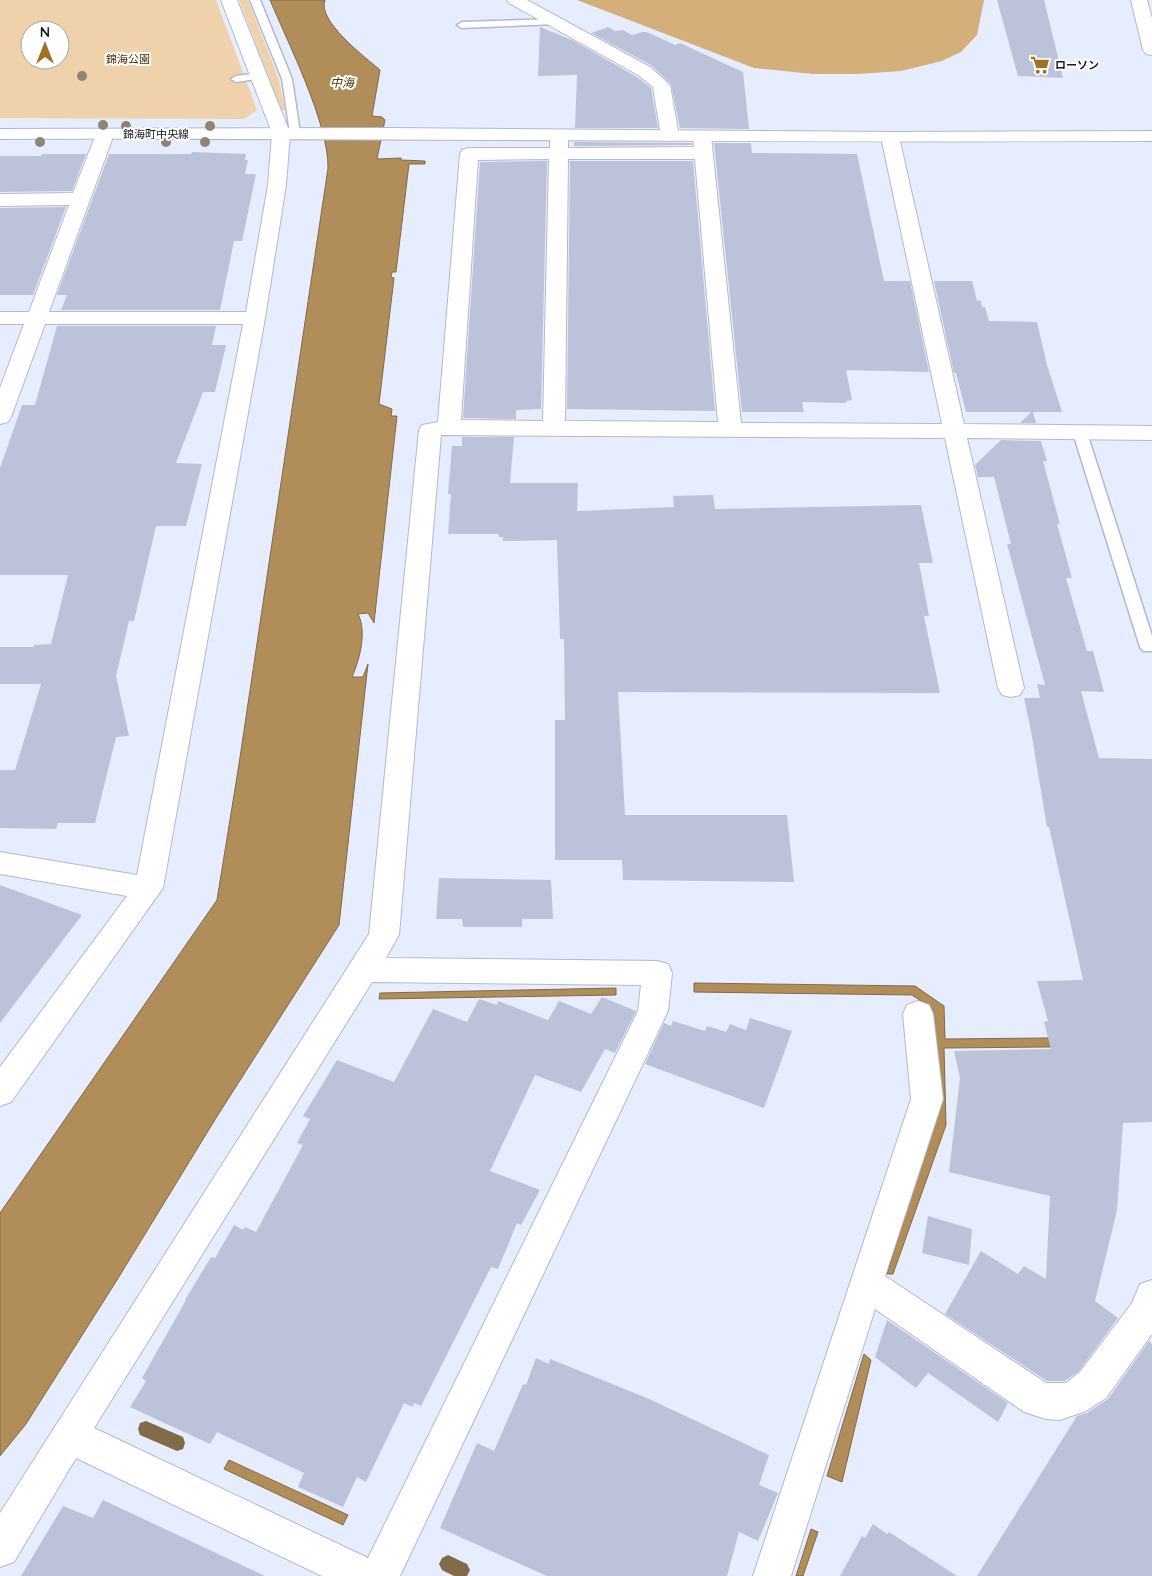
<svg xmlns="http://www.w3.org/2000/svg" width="1152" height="1576" font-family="Quicksand,'Noto Sans JP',sans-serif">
  <rect width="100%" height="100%" fill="#e6edff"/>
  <path fill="#efd2ab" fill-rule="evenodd" d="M0 0H216L257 110 244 119 0 118ZM30 30H60V60H30Z
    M239 0H248L279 80 285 110H281Z"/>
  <path fill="#d5af7a" d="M577 0H984L977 35 961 52 942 61 901 71 857 74H813L754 68Z"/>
  <path fill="#b18d59" stroke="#836a48" d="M270 0H325C317 21 365 57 380 70L372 116 382 117 385 120 377 159 401 158V160L425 161V164H409L396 272H392L391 277 394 278 379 404 392 409 391 416H397L374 623 368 613 358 614C367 631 360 659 352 677H363L368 664 339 925 216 1118 117 1280 26 1424 0 1456V1213L217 900 239 764 328 168C329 124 288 43 270 0Z
    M694 983 915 986 944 1006 945 1039 1152 1037V1046L944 1048 946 1125 893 1274H887L934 1122 936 1098 933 1009 912 995 694 992Z
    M616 988V995L379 999 380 993Z
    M864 1354 871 1360 842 1482 827 1476Z
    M229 1460 348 1515 343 1525 224 1469Z
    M811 1529 818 1532 803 1576H796Z"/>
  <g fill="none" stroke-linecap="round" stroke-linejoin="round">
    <path fill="#836a48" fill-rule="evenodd" d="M146 1421 183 1437 185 1443 183 1449 177 1451 140 1435 138 1429 140 1423Z
      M448 1555 467 1564 470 1570 467 1576H454L442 1570 439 1564 442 1558Z"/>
  </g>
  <path fill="#bcc3d9" d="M997 0H1044L1063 78 1018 76Z
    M540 27 572 40 637 77 651 88 658 128H575L577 75 538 76Z
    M608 27 615 31 623 30 632 35 642 32H647L675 45 680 43 743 72 749 129 680 128 671 84 651 65 591 33Z
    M574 142 692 143V145L574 146Z
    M714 143H751L752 153 857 154 884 281H910L929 372 846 370 852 400 846 401V403L802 402 804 412H742Z
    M192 152 246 154 245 160H248L245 174H256L242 241H234L220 310H61L67 295H57L109 154H191Z
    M42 154H86L72 191 0 192V156H41Z
    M547 161 541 409 516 410V419L463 418 480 162Z
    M570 161H693L715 411 567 409Z
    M66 207 33 295H0V208Z
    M934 281H972L977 301H981L982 307H985L989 321 1037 322 1047 365 1062 412H1033L1036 423H1020L1031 412H966L956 373H954Z
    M57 326H216L212 345H226L215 392H203L176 463 202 464 186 526H156L134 621H129L116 676 129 736 116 737 95 823H58L56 829 0 828V770H15L41 684H0V647H34V645L51 644 68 575H0V468L22 405H35Z
    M462 437H514L510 483H578L577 511 674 507 673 496 713 495 715 509 921 505 933 563H919L929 616H924L940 693 618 692 625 815H787L794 882 623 880 622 860H555V720H565L564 639H560L557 540 503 541V537H499V534H448L451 494H448L452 446H462Z
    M1001 440 1041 441 1047 461H1043L1060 524H1057L1072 578H1066L1087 651H1093L1104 692 1081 691 1099 758 1152 759V1122L1123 1123 1117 1210 1095 1301 1118 1318 1079 1371 1065 1381H1047L945 1314 981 1251 1018 1274 1024 1266 1046 1279 1050 1196 949 1172 960 1078 954 1051 1051 1049 1044 1022 1048 1021 1037 981 1083 980 1049 827H1047L1031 731 1024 698H1040L1037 684 1045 685 1007 544H1011L994 477H978L975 465Z
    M439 878 551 880 553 919H522V927H463L462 919H436Z
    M0 885 82 915 0 1023Z
    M602 997 636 1011 615 1053 605 1049 581 1092 535 1075 490 1171 540 1190 521 1225 517 1223 498 1269 491 1267 421 1406 414 1403 413 1407 404 1403 366 1482 357 1477 343 1507 298 1487 304 1473 217 1432 210 1444 130 1407 146 1381 142 1378 186 1300H185L211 1257 215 1258 234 1225 243 1230 245 1227 256 1232 303 1145 297 1143 310 1119 303 1116 337 1060 394 1082 433 1009 467 1022 479 999 497 1005 498 1001 548 1020 559 1001 591 1014Z
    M750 1018 792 1031 764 1108 645 1064 664 1023 671 1026 673 1021 705 1031 707 1026 726 1032 730 1024 746 1030Z
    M928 1216 972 1229 969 1265 922 1253Z
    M887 1320 1008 1403 998 1422 928 1373 916 1388 875 1357Z
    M1149 1341 1152 1344V1576H977L1077 1416 1087 1413 1108 1399Z
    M536 1358 549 1364 550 1359 647 1398 769 1455 759 1485 778 1493 758 1541 739 1532 727 1576H547L440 1528 477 1443 494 1451 523 1384 526 1385Z
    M103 1500 265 1576H21L63 1506 93 1518Z
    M873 1524 887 1534 889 1532 957 1576H840L862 1536 865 1538Z"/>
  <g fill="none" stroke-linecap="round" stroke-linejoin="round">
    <g stroke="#b2b9cf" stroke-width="3">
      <path id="lane" d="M250 0H260L292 79 300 133 299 135H291L290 133 282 79Z
        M555 19 558 20V24L462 28 457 25 462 22Z
        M258 73 263 76 262 78 236 82 231 79 236 76Z
        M1080 429 1087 433 1152 636V651H1143L1140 647 1073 433Z"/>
    </g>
    <g stroke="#b2b9cf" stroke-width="2">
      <path id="street" d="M221 0H237L290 133 286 185 265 318 163 888 11 1102 0 1106V1067L127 896 0 874V852L137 875 243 324H45L11 417 8 422 0 424V388L24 324H0V312H29L69 205 0 206V194L73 193 96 134 99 130 105 129 111 130 114 134 49 312H246L268 185 272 133Z
        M507 0H527L650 67 670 85 679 136 676 140 670 141 664 140 661 136 653 87 638 75 509 3Z
        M559 130 565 131 568 135V148L694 147 693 136 696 132 702 131 708 132 711 136 741 423 942 424 881 137 884 133 890 132 896 133 899 137 964 424 1152 426V440L967 438 1024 688 1020 695 1011 697 1002 695 998 688 945 438 441 435 399 935 386 958 657 961 668 964 672 973 668 1011 400 1576H322L76 1458 14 1562 0 1567V1513L369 934 419 430 422 425 438 422 460 154 462 150 469 148H550V135L553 131ZM549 159 543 421 461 420 478 160ZM568 159H695L718 422 565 421ZM372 982 641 985 638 1011 368 1558 94 1428Z
        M918 1001 929 1005 933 1014 943 1099 885 1276 1046 1383H1066L1080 1372 1132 1303 1140 1284 1152 1280V1334L1106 1398 1086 1411 1060 1420 1046 1419 1024 1412 875 1309 791 1576H753L911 1099 903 1014 907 1005Z"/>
    </g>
    <g stroke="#b2b9cf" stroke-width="2">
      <path id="secondary" d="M386 128 890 132 1152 131V141C768 143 384 138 0 139V129Z"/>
    </g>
    <g stroke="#b2b9cf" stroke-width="2">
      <path id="highway" d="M1131 0H1147L1152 18V55L1146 54 1143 50Z"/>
    </g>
    <use href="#lane" fill="#fff" fill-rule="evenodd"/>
    <use href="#street" fill="#fff" fill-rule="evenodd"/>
    <use href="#secondary" fill="#fff" fill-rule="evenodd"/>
    <use href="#highway" fill="#fff" fill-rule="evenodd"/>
  </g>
  <g fill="#908574">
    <circle cx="82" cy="76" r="5"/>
    <circle cx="103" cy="125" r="5"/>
    <circle cx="126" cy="126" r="5"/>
    <circle cx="210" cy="126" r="5"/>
    <circle cx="40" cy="142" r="5"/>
    <circle cx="166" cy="142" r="5"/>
    <circle cx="205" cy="142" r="5"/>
  </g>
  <defs>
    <g id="supermarket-bare" transform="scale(1.5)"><path d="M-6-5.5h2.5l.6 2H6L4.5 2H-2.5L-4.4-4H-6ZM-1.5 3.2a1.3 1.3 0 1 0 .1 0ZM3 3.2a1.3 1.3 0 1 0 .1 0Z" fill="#a07124" stroke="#fff" stroke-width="2.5" paint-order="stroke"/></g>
  </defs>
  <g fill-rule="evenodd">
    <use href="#supermarket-bare" x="1040" y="65"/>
  </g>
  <g text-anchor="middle" stroke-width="4" stroke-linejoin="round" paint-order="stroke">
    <g font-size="11" fill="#4a3003" stroke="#fff">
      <text x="128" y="63">錦海公園</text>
    </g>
    <g font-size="11" font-weight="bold" fill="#181a22" stroke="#fff" text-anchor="start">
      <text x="1055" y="69">ローソン</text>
    </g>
    <g font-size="11" fill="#181a22" stroke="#fff">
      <text x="156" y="138">錦海町中央線</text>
    </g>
    <g font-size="12" font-style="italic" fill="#52380d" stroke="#fff">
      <text x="342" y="87">中海</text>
    </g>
  </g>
  <g transform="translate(45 45)"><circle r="24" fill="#ffffff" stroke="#a3a3a7"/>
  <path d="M0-4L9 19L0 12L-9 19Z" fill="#a07124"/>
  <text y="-8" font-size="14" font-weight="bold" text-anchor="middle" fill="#181a22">N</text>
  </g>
</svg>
